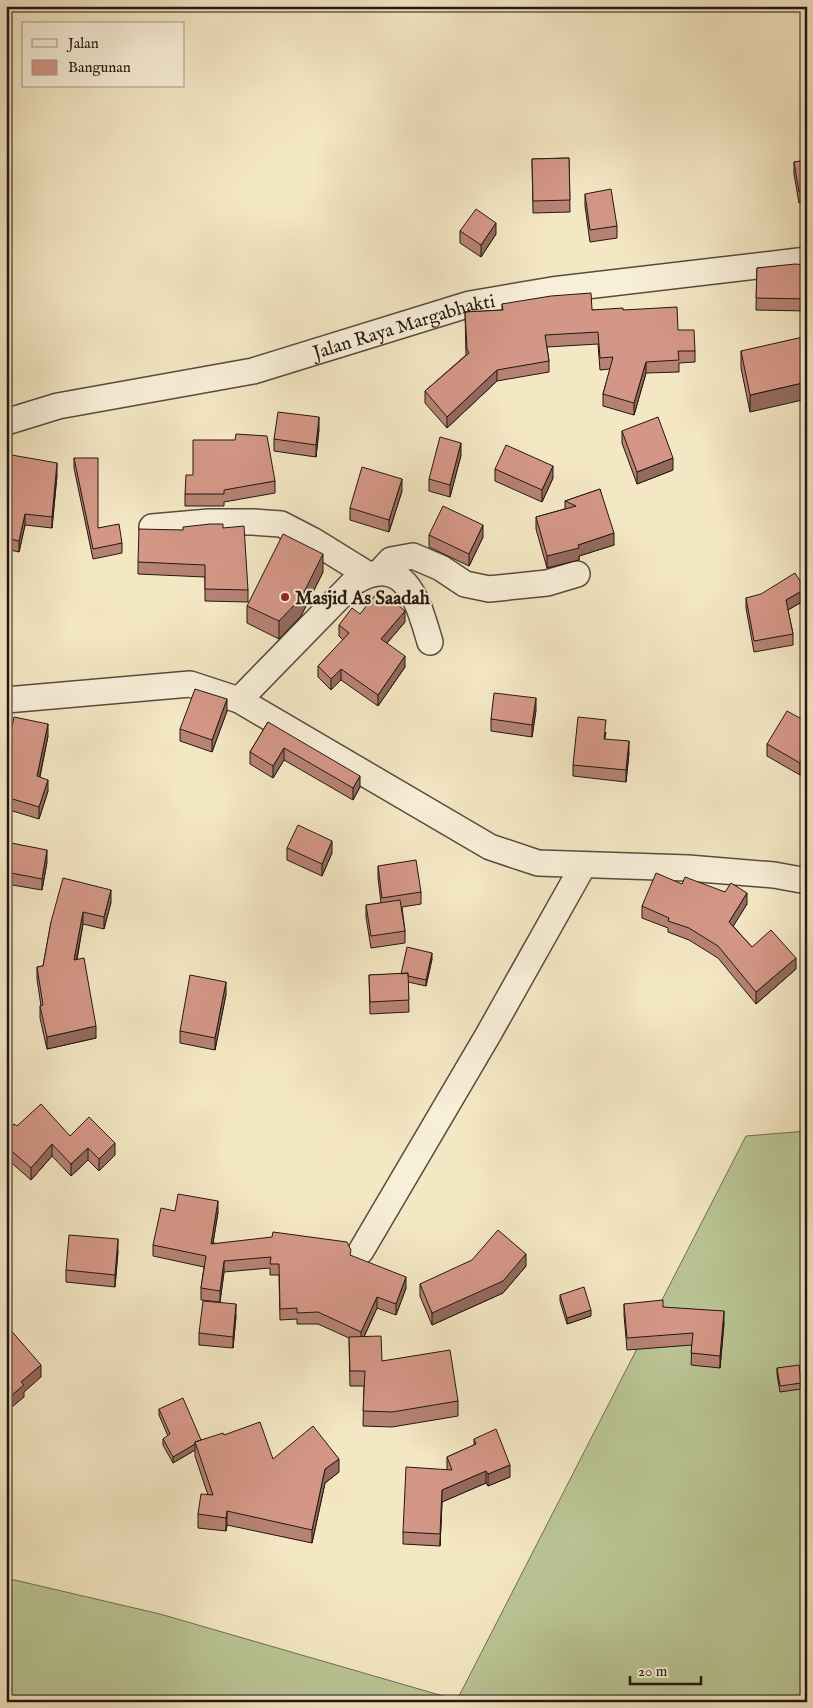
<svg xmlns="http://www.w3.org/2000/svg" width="813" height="1708" font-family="'IM FELL English',serif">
  <rect width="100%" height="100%" fill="#f4e7c4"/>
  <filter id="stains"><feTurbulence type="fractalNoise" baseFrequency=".004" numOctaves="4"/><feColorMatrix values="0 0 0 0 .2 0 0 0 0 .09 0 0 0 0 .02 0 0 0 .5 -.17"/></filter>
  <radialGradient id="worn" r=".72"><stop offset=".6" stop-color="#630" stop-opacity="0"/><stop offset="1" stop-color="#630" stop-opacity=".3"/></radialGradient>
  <path fill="#bac595" stroke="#6e6e54" d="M807 1131V1702H6V1578L160 1614 457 1700 746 1136Z"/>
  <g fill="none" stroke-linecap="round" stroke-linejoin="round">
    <g stroke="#574b3e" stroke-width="28">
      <g id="minor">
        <path id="s1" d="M6 422 58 406 253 371 470 304 552 290 807 260"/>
        <path d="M152 527 209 522H252L281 524 312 540 367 574"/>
        <path d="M380 572 391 560 413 556 441 568 465 584 489 589 547 583 577 574"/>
        <path d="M6 700 190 684 239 700 490 847 538 863 688 868 774 875 807 881"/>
        <path d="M239 700 354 582C406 552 418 602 430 642"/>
        <path d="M361 1251 488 1035 583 866"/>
      </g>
    </g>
    <use href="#minor" stroke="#f8efd9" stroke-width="25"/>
  </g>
  <path fill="#b68274" stroke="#231712" d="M569 158 570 212 533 213 532 159Z
    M807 160V202L799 203 794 174V162Z
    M585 194 617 226V238L590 242 585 206Z
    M460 231 496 234 481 257 460 243Z
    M807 265V327V311L756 310 757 268Z
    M502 304 592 310H623L678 330 695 351V362L679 363V372L646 373 634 415 603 406V394L610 369 600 370 598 344 547 347 549 361V372L497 381 447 428 425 403V391L466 355 465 312 502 310Z
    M741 351 807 356 750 412 741 368Z
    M319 429 316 457 274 451V439Z
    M622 431 673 470 637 484 622 443Z
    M6 454 57 475 52 528 25 525 19 552 6 549Z
    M461 455 450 497 429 491V479Z
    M74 458 98 528 122 543V553L93 559 74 468Z
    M495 469 553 478 542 502 495 481Z
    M275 481V493L224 502V506H185V494Z
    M600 489 614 545 579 556V560L547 568 536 529V517L565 509V501Z
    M402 491 389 532 350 520V508Z
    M223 528 248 590V602L205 601V577L138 574V562L183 530Z
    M429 535 483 537 469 566 429 547Z
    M323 572 301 616 279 639 247 623V606Z
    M746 598 805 600 788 610 793 634V645L754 652 746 608Z
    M360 614 405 622 387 643 405 667 378 706 341 680 331 690 318 677V666L343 640 339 636V625Z
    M536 710 532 737 491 731V719Z
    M227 711 212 752 180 741V729Z
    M268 722 360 787 353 800 284 760 273 778 250 764V752Z
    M807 722 800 775 767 756V744Z
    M6 725 12 727 48 736 40 777 48 791 39 819 6 809Z
    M606 732 605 739 629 753 626 782 573 776V765Z
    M6 842 47 862 42 890 6 884Z
    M287 848 332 853 322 876 287 860Z
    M378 866 421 892V904L402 907 405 931V943L371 948 366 917V905L381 903 378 878Z
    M682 884 747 904 733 926 752 947 796 969 756 1004 718 958 689 940 668 932V928L642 918V906Z
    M111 902 104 929 83 924 77 960 96 1038 47 1049 40 1018V1006H41L37 979V967L43 966 51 922Z
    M432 959 426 986 408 982 409 1012 370 1014 369 975 401 974Z
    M226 994 215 1050 180 1043V1031Z
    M17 1126 70 1136 115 1155 99 1171 88 1160 71 1176 52 1156 31 1180 6 1158V1133Z
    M175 1211 218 1212 213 1243 351 1256 406 1288 396 1315 377 1308 364 1337 382 1361 458 1401V1416L392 1427 363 1426 364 1386H350L349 1338 318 1324H297V1319L280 1320 279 1275H270V1268L224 1272 220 1302 201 1300V1288L204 1267 153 1256V1245Z
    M118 1251 115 1287 66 1282V1270Z
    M526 1266 503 1293 432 1325 420 1296V1284Z
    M560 1295 591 1316 567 1324 560 1301Z
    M624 1304 663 1307 724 1323 720 1368 691 1365 692 1345 627 1350 624 1315Z
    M236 1316 233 1348 199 1345V1333Z
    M777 1368 801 1383V1389L780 1392 777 1374Z
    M159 1409 201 1440 224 1435 273 1459 339 1472 325 1483 312 1543 227 1525 226 1531 198 1528V1514L208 1495 195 1456V1450L173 1463 163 1445V1439L168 1436 159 1415Z
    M474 1439 510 1477 488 1486 486 1483 442 1502 440 1546 403 1544V1532L447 1470V1457L474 1445Z"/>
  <path fill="#946a5e" stroke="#231712" d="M496 223V234L481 257V245Z
    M646 362V373L634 415V403Z
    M497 370V381L447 428V417Z
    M807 382V399L750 412V395Z
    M319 417V429L316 457V445Z
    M461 443V455L450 497V485Z
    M673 458V470L637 484V472Z
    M57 463V475L52 528V517Z
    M553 466V478L542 502V490Z
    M402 479V491L389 532V520Z
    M25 514V525L19 552V541Z
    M483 525V537L469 566V554Z
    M614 533V545L579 556V560L547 568V556L578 545Z
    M323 554V572L301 616 279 639V621Z
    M805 589V600L786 611V600Z
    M405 611V622L381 650V639Z
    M405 656V667L378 706V695Z
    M341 669V680L331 690V679Z
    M536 698V710L532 737V725Z
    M227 699V711L212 752V740Z
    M48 724V736L37 788V776Z
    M629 741V753L626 782V770Z
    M284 748V760L273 778V766Z
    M807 751V763L800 775V763Z
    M360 776V787L353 800V788Z
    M48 780V791L39 819V807Z
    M332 841V853L322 876V864Z
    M47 850V862L42 890V879Z
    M111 890V902L104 929V917Z
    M747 893V904L729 933V922Z
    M83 912V924L74 972V960Z
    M432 953V959L426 986V980Z
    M796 958V969L756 1004V992Z
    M226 982V994L215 1050V1038Z
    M96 1026V1038L47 1049V1037Z
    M115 1143V1155L99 1171V1159Z
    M52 1144V1156L31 1180V1168Z
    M88 1148V1160L71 1176V1164Z
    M218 1201V1212L211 1255V1244Z
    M118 1239V1251L115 1287V1275Z
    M526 1254V1266L503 1293 432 1325V1313Z
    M224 1261V1272L220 1302V1291Z
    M406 1277V1288L396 1315V1304Z
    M377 1297V1308L361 1343V1332Z
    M236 1304V1316L233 1348V1337Z
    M591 1310V1316L567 1324V1318Z
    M724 1311V1323L720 1368V1356Z
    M41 1365V1377L24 1392V1397L6 1412V1400L21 1382Z
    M195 1444V1450L173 1463V1457Z
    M339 1459V1472L325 1483 312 1543V1530L325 1469Z
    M510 1465V1477L488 1486V1474Z
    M486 1471V1483L442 1502 440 1546 442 1490Z
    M227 1511V1525L226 1531V1518Z"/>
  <path fill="#d49787" stroke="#231712" d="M569 158 570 200 533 201 532 159Z
    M807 160V190L799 192 794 162Z
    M611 189 617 226 590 230 585 194Z
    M476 209 496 223 481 245 460 231Z
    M795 264 807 265V299L756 298 757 268Z
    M591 293 592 310 623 308V310L677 307 678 330H694L695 351H678L679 360 646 362 634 403 603 394 613 357 600 358 598 332 545 335 549 361 497 370 447 417 425 391 469 353 467 349 465 312 503 310 502 304 551 296Z
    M803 337 807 356V382L750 395 741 351Z
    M278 412 319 417 316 445 274 439Z
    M658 417 673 458 637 472 622 431Z
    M236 434 267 436 275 481 224 490V494H185L186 475H193V440H235Z
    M440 437 461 443 450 485 429 479Z
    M506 445 553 466 542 490 495 469Z
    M6 454 57 463 52 517 25 514 19 541 6 538Z
    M74 458H98V528L119 524 122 543 93 549Z
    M362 467 402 479 389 520 350 508Z
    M600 489 614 533 578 545 579 548 547 556 536 517 576 506 565 501Z
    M443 506 483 525 469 554 429 535Z
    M210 524H223V528L244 526 248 590 205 589V565L138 562 139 529 183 530V527Z
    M283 534 323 554 301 598 279 621 247 606Z
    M795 573 805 589 786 600 793 634 754 641 746 598 761 594Z
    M380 589 405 611 381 639 405 656 378 695 341 669 331 679 318 666 349 633 339 625 352 608 360 614Z
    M195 689 227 699 212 740 180 729Z
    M494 693 536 698 532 725 491 719Z
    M787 711 807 722V751L800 763 767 744Z
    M14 717 48 724 37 776 48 780 39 807 6 797V725L12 727Z
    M578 717 606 720 604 739 629 741 626 770 573 765Z
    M268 722 360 776 353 788 284 748 273 766 250 752Z
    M298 825 332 841 322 864 287 848Z
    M6 842 47 850 42 879 6 872Z
    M416 860 421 892 382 898 378 866Z
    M656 873 682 884 685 877 725 892 731 883 747 893 729 922 752 947 771 930 796 958 756 992 718 946 689 928 668 921 669 918 642 906Z
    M63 878 111 890 104 917 83 912 74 960 84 958 96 1026 47 1037 40 1006 43 1005 37 967 43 966 51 922Z
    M400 900 405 931 371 936 366 905Z
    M407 947 432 953 426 980 408 976V973L401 974Z
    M408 973 409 1000 370 1002 369 975Z
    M190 975 226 982 215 1038 180 1031Z
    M41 1104 70 1136 89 1117 115 1143 99 1159 88 1148 71 1164 52 1144 31 1168 6 1146V1133L14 1124 17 1126Z
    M178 1194 218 1201 211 1244 272 1237 273 1232 347 1242 351 1250 350 1255 406 1277 396 1304 377 1297 361 1332 318 1312 297 1313V1308L280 1309 279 1264H270L271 1257 224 1261 220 1291 201 1288 206 1256 153 1245 161 1208 175 1211Z
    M498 1230 526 1254 503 1281 432 1313 420 1284 472 1260Z
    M69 1235 118 1239 115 1275 66 1270Z
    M584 1287 591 1310 567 1318 560 1295Z
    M663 1300V1307L724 1311 720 1356 691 1353 693 1333 627 1338 624 1304Z
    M203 1301 236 1304 233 1337 199 1333Z
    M8 1327 41 1365 21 1382 24 1385 6 1400V1328Z
    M381 1336 382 1361 450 1350 458 1401 392 1412 363 1411 365 1371H350L349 1337Z
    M799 1365 801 1383 780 1386 777 1368Z
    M183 1398 201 1440 195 1442V1444L173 1457 163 1439 170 1434 159 1409Z
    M260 1422 273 1459 313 1426 339 1459 325 1469 312 1530 227 1511 226 1518 198 1514 201 1494 213 1495 195 1442 223 1433 224 1435Z
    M496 1429 510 1465 488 1474 486 1471 442 1490 440 1534 403 1532 406 1467 452 1470 447 1457 476 1444 474 1439Z"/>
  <circle fill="#8f2418" stroke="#f8efd9" stroke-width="2" cx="285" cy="597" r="5"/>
  <g text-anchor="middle" stroke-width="4" stroke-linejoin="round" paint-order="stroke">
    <g font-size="19" fill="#231712" stroke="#f8efd9">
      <text dy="7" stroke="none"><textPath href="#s1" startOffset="410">Jalan Raya Margabhakti</textPath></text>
    </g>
    <g font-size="19" font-weight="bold" fill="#231712" stroke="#f8efd9" text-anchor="start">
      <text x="295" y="604">Masjid As Saadah</text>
    </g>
  </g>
  <rect width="813" height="1708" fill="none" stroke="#f4e7c4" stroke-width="25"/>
  <rect x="8" y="8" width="798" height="1693" fill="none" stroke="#231712" stroke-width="2.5"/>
  <rect x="12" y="12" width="788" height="1683" fill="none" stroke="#231712"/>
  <rect x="22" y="22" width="162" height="65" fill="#f8efd9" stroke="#a39989"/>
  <rect x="32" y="39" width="25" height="8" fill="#f8efd9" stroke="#a39989"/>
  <text x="68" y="48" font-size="15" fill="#231712">Jalan</text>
  <rect x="32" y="60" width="25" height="15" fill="#d49787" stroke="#a39989"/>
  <text x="68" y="72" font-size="15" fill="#231712">Bangunan</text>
  <path d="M630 1676v8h71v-8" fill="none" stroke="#231712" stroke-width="2.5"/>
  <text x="638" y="1676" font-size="15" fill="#231712" stroke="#f8efd9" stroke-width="4" paint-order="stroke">20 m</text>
  <rect width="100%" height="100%" filter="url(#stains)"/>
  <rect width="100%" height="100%" fill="url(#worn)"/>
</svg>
